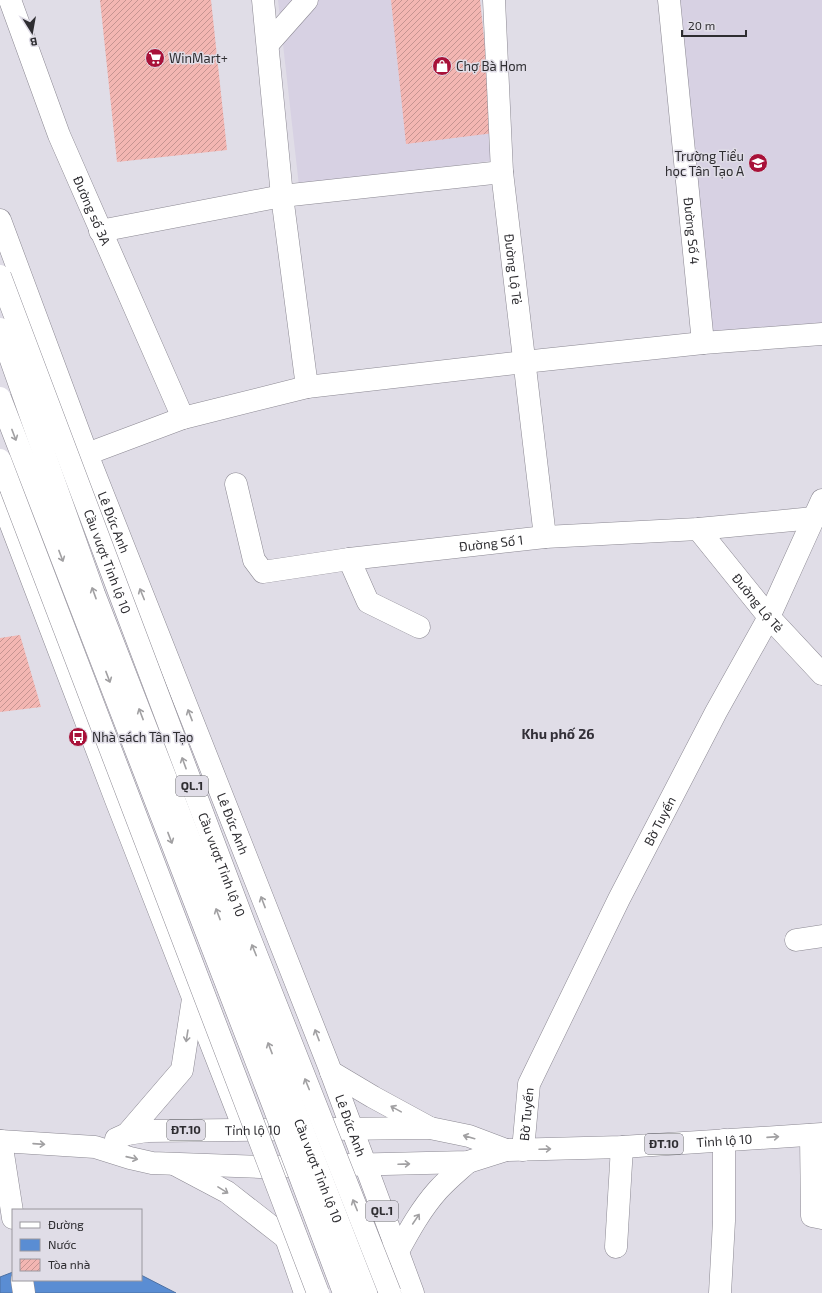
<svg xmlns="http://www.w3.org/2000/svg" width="822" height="1293" font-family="'Exo 2',sans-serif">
  <defs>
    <pattern id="building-hatch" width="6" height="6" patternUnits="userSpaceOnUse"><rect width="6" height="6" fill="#f3b6b2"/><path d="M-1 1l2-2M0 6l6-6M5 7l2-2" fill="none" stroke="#c59491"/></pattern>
  </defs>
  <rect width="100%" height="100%" fill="#e0dde7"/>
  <path fill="#d7d1e3" d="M278 0H480L497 160 299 186Z
    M678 0H822V325L709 334Z"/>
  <path fill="#5a8dd3" stroke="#4d70a2" d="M13 1272V1280H141V1275L176 1293H0V1277Z"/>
  <path fill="url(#building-hatch)" d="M100 0H211L227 150 117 162Z
    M391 0H480L494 133 406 144Z
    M20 635 41 707 0 712V638Z"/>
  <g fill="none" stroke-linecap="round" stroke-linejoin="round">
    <g stroke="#8b8892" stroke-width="23">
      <g id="minor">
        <path id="s1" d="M10 0 59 135 183 418"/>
        <path d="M263 0 282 196 307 387"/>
        <path id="s2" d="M494 0 502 172 545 537"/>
        <path id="s3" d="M669 0 703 343"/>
        <path d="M268 44 307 0"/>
        <path d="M100 231 282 196 502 172"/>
        <path d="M87 454 183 418 307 387 524 362 703 343 822 334"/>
        <path id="s4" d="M236 484 254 560 263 572 349 559 545 537 698 529 814 518"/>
        <path id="s5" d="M698 529 769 617 822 674"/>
        <path d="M349 559 368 602 419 627"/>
        <path d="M796 940 822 936"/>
        <path d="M811 1135 812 1216 822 1218"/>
        <path d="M1 1141 13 1218"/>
        <path id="s6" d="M523 1150 529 1084 619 899 716 712 769 617 822 500"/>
        <path d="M616 1247 622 1147"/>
        <path d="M22 1280 24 1293"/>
        <path d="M720 1293 724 1221V1140"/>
      </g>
    </g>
    <g stroke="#8b8892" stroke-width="23">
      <g id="major">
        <path id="s7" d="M116 1139 127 1134 147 1131 430 1128 469 1136 506 1150"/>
        <path id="s8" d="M0 1141 95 1147 130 1158 152 1163 260 1167 468 1162 506 1150 622 1147 822 1134"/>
      </g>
    </g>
    <g stroke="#8b8892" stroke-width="23">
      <g id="highway">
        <path id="s9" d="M0 220 87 454 328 1064 413 1293"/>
        <path d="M0 496 116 800 243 1126"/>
        <path d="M331 1072 373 1097 430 1128"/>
        <path d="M127 1134 182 1070 193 999"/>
        <path d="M176 1165 227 1192 286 1238"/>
        <path d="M285 1235 305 1293"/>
        <path d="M388 1252 397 1253C409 1231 421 1209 438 1190 447 1180 458 1171 468 1162"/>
      </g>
    </g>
    <use href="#minor" stroke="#fff" stroke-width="22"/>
    <use href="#major" stroke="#fff" stroke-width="22"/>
    <use href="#highway" stroke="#fff" stroke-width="22"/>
    <g stroke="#8b8892" stroke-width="23" stroke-linecap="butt">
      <g id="highway-bridge">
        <path id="s10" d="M0 276 247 931 390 1293"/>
        <path id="s11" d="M0 329 94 594 366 1293"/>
        <path d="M0 398 274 1107 344 1293"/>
        <path d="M0 460 318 1293"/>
      </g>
    </g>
    <use href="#highway-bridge" stroke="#fff" stroke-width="22"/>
  </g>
  <defs><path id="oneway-shaft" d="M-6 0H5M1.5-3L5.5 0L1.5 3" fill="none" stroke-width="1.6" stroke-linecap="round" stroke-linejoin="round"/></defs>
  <g stroke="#a1a0a2">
    <use href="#oneway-shaft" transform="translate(14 435) rotate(69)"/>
    <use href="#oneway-shaft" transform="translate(61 556) rotate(69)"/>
    <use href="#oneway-shaft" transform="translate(94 593) rotate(-110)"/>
    <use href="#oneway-shaft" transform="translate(142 594) rotate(-112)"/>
    <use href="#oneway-shaft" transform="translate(108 677) rotate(69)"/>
    <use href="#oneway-shaft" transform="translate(141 714) rotate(-111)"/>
    <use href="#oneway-shaft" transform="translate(190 715) rotate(-111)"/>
    <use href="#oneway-shaft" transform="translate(184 763) rotate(-110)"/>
    <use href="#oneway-shaft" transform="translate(170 838) rotate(69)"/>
    <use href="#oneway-shaft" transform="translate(263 902) rotate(-111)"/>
    <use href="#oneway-shaft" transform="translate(218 914) rotate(-111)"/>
    <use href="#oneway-shaft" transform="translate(254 950) rotate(-112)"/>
    <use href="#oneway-shaft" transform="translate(317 1035) rotate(-111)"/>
    <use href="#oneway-shaft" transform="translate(187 1036) rotate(99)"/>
    <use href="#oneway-shaft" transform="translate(270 1048) rotate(-111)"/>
    <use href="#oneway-shaft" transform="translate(307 1084) rotate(-112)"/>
    <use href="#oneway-shaft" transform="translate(396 1109) rotate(-151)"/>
    <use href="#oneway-shaft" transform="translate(469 1137) rotate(-164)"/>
    <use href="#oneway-shaft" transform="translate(773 1137) rotate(-4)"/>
    <use href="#oneway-shaft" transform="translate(39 1144) rotate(4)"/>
    <use href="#oneway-shaft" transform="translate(545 1149) rotate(-2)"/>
    <use href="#oneway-shaft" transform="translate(132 1158) rotate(13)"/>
    <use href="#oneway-shaft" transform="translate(404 1164) rotate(-2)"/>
    <use href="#oneway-shaft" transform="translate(223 1190) rotate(32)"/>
    <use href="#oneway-shaft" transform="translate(355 1205) rotate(-112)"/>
    <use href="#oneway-shaft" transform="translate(416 1219) rotate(-56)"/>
  </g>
  <defs>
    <g id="supermarket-disc" transform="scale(1)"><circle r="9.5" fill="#a81139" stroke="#e0dde7"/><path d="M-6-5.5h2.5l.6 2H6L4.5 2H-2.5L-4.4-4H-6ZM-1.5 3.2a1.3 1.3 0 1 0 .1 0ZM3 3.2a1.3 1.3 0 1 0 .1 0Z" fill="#fff"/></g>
    <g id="shop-disc" transform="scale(1)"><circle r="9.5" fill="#a81139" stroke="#e0dde7"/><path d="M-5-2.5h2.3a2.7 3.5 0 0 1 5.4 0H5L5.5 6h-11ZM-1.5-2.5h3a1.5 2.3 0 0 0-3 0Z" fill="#fff"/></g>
    <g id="school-disc" transform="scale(1)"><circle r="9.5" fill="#a81139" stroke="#e0dde7"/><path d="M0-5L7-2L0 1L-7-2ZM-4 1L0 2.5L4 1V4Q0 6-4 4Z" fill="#fff"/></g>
    <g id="bus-disc" transform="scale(1)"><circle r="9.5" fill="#a81139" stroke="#e0dde7"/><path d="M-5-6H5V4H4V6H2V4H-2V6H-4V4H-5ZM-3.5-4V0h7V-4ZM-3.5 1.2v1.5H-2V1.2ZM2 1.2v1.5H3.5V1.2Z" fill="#fff"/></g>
  </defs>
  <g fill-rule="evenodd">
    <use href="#supermarket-disc" x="155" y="58"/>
    <use href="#shop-disc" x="442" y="66"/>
    <use href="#school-disc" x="758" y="163"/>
    <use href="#bus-disc" x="78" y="737"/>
  </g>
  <g text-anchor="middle" stroke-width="3" stroke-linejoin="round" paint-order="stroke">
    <g fill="#e0dde7" stroke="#636268" stroke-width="1">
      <rect x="176" y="776" width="32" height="20" rx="3"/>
      <rect x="167" y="1120" width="38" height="20" rx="3"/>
      <rect x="645" y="1134" width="38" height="20" rx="3"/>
      <rect x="366" y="1201" width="32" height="20" rx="3"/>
    </g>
    <g font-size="12" font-weight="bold" fill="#2e2d31">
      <text x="192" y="790">QL.1</text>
      <text x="186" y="1134">ĐT.10</text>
      <text x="664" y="1148">ĐT.10</text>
      <text x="382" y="1215">QL.1</text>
    </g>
    <g font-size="13" fill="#2e2d31" stroke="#e0dde7" text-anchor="start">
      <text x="169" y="63">WinMart+</text>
      <text x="456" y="71">Chợ Bà Hom</text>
      <text x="744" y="161" text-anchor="end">Trường Tiểu<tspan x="744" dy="15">học Tân Tạo A</tspan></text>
      <text x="92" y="742">Nhà sách Tân Tạo</text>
    </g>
    <g font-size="13" fill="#2e2d31" stroke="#e0dde7">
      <text dy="5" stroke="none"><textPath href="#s1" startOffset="226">Đường số 3A</textPath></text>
      <text dy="5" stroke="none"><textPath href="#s3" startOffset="232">Đường Số 4</textPath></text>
      <text dy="5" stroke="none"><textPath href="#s2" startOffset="270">Đường Lộ Tẻ</textPath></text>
      <text dy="5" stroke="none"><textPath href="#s9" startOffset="323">Lê Đức Anh</textPath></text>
      <text dy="5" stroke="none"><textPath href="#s4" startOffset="323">Đường Số 1</textPath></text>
      <text dy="5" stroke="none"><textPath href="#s10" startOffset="305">Cầu vượt Tỉnh lộ 10</textPath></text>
      <text dy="5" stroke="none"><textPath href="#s5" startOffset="95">Đường Lộ Tẻ</textPath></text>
      <text dy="5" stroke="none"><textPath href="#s6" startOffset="360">Bờ Tuyến</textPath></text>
      <text dy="5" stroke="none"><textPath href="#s9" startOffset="647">Lê Đức Anh</textPath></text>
      <text dy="5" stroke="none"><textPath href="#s10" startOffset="629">Cầu vượt Tỉnh lộ 10</textPath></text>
      <text dy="5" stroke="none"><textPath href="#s6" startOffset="36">Bờ Tuyến</textPath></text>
      <text dy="5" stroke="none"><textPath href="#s9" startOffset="971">Lê Đức Anh</textPath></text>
      <text dy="5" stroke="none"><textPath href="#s7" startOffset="138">Tỉnh lộ 10</textPath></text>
      <text dy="5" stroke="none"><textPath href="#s8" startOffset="729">Tỉnh lộ 10</textPath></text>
      <text dy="5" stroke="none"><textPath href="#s11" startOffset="900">Cầu vượt Tỉnh lộ 10</textPath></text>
    </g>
    <g font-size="14" font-weight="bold" fill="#322f37" stroke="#e0dde7">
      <text x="558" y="739">Khu phố 26</text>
    </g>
  </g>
  <rect x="12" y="1209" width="130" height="72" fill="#e0dde7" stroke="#99979e"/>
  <rect x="20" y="1222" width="20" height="6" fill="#ffffff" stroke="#99979e"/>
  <text x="48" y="1229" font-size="12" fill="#2e2d31">Đường</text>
  <rect x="20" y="1239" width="20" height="12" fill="#5a8dd3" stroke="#99979e"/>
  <text x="48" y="1249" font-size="12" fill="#2e2d31">Nước</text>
  <rect x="20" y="1259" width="20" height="12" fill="url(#building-hatch)" stroke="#99979e"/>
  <text x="48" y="1269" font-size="12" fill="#2e2d31">Tòa nhà</text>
  <g transform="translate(32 32) rotate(169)" stroke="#e0dde7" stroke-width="3" paint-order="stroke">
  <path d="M0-3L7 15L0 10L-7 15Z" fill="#2e2d31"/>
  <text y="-6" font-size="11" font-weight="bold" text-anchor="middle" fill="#2e2d31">B</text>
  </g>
  <path d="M682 30v6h64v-6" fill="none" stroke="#2e2d31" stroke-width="2"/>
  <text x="688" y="30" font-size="12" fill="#2e2d31" stroke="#e0dde7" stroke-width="3" paint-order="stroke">20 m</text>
</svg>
